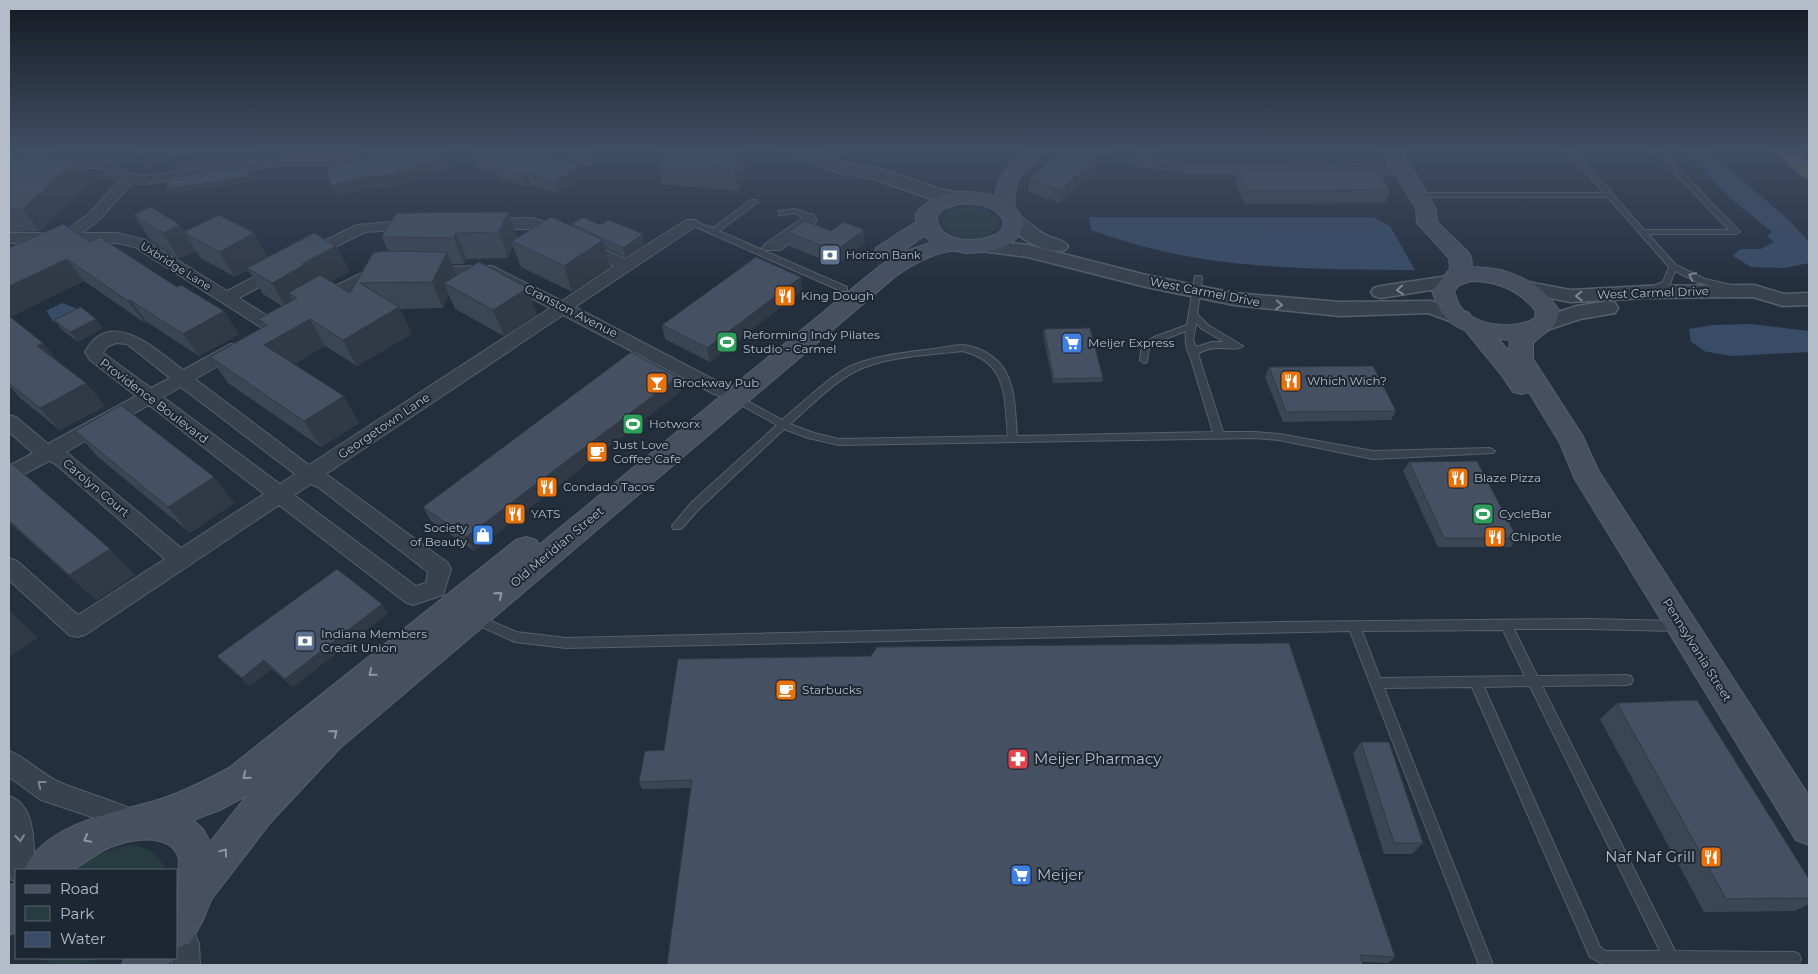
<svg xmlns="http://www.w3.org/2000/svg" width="1818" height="974" font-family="Montserrat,sans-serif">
  <rect width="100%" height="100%" fill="#242f3e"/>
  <path fill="#263c3f" d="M972 206 984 209 996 217 998 224C991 245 948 242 942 222L945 214 958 208Z
    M129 845C147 847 159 852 165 870H70L96 854Z
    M40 958H100C80 965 59 970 40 958Z"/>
  <path fill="#394c67" d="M1683 150H1707L1790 221 1809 242V263L1785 268 1751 267 1733 256 1740 249H1761L1774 242 1767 236 1772 232 1729 197Z
    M1089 217H1373L1390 226 1415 270C1327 269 1235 270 1149 248 1129 243 1110 236 1091 230Z
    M62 303 80 310 54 322 46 311Z
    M1751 324 1809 331V352L1732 356 1702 351H1705L1691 342 1689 329 1712 325Z"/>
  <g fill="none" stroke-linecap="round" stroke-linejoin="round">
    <g stroke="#565f6c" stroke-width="2">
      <path id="service" d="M1567 150H1574L1644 230H1729L1653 150H1660L1740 232 1736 234H1648L1676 265 1705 279 1736 286V290H1733L1699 283 1675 271 1669 286 1653 292H1647V288L1663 282 1669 267 1608 197H1418L1414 195 1418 193H1604Z
        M751 200H757L758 202 719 231 847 287V291H841L687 223 691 221 713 228Z
        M796 209 808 214H813L817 220 812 228 780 250H763L762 248 765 244 803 218 795 213 779 215V211ZM808 221 806 224 774 246Z
        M1195 276H1201L1202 278 1197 314 1208 325 1243 346C1235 353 1214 342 1198 354L1223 432H1255L1279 434 1373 451 1490 448 1495 451 1493 453 1373 459 1279 440 1255 438 839 445 808 438 784 429 699 509 681 529H673L672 526 691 503 777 425 732 400 730 398 732 396H738L782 420C803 403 827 378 851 366 877 355 905 353 932 349 942 348 953 345 963 345 978 347 992 354 1002 366 1016 385 1015 413 1017 436L1213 432 1190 356C1186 350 1185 339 1186 331L1160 341 1149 348 1147 362 1144 363 1140 360 1142 345 1154 337 1187 325ZM1196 323 1202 329 1224 342H1212L1196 347 1193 340ZM962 351C1008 362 1004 396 1008 436L839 439 814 433 790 424C811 406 832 383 856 371 886 356 929 355 962 351Z
        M473 613 516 632 566 638 1279 622 1588 619 1676 621 1680 623 1682 626 1680 629 1676 631 1588 629H1514L1537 676 1627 675 1631 676 1633 680 1631 684 1627 685 1542 686 1675 951 1794 952 1799 954 1801 959 1799 964 1796 965H1604L1590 957 1472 687 1384 688 1493 965H1479L1350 631 566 648 515 642 469 621 467 618 469 615ZM1503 630 1525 676 1380 678 1362 631ZM1530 686 1660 951H1606L1600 947 1484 687Z"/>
    </g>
    <g stroke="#565f6c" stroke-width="2">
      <path id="minor" d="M384 150H410L408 153 354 165H283L145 184 132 183 99 220 82 233H117L145 240 227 291 273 267H285L287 270 285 273 239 298 279 323 282 327 279 331H267L135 247 117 243H9V233H62L89 214 119 181 101 168 9 167V159L102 160 114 163 125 173 145 176 283 157H354Z
        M546 150H568L594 158 596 161 589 165 548 153Z
        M1140 150H1155L1147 158 1185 164 1381 165 1410 170 1412 173 1405 177 1379 173 1185 172 1131 164 1129 161Z
        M532 218 548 223 625 259 686 220H696L699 223 696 226 575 307 726 386 729 390 726 394 720 396 714 394 563 315 326 474 448 563 451 569 443 595 413 605 405 602 279 505 85 635 77 637 69 635 9 580V558L17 561 78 615 165 559 54 463 49 461 9 482V466L33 453 9 432V415L16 417 48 444 136 396 90 360 85 352C110 305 158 351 183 370L231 344H243L246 348 243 352 195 379 309 465 550 308 489 276 429 275 421 270 423 267 492 266 562 301 614 266 538 229H486L478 224 486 219ZM116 343 127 344 170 378 151 388 103 353 107 347ZM181 387 295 474 280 484 163 397ZM149 405 264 494 181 548 66 452ZM311 484 318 487 428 572 426 583 416 586 294 495Z
        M417 220 425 225 422 228 365 232 313 258 307 260 299 255 301 252 357 225Z
        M382 266 388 268 390 271 388 274 324 305H312L310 301 312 297 362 273Z
        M9 751C27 758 41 774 59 782 87 794 115 800 142 814L146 823 142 832 133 836 104 821 41 800 9 777Z
        M9 796C37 806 33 845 35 870H16V881L12 880 9 871Z
        M178 912 188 916 199 944 200 965H172L171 958H176Z"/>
    </g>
    <g stroke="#565f6c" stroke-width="3">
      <path id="tertiary" d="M784 150H810L850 164 880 169 939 189 964 194 966 198 964 202 957 204 929 198 871 178 841 173 787 154Z
        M1014 215C1027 218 1034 230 1046 235 1053 239 1063 239 1068 246L1065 250C1045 255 1016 237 1005 221L1007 217Z
        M981 240 1028 245 1146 275 1234 293 1340 302 1431 301 1468 313 1472 318 1468 323 1461 325 1428 313 1340 316 1234 305 1146 287 1028 257 974 250 971 246 974 242Z
        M1448 276 1455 278 1458 282 1455 286 1381 298 1374 296 1371 292 1374 288 1381 286Z
        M1523 281 1570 290 1647 286 1754 285 1784 294 1809 293V305L1783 306 1753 297 1647 298 1570 302 1516 291 1513 287 1516 283Z
        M1608 301 1615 303 1618 308 1615 313 1580 319 1544 331 1536 329 1533 324 1536 319 1577 306Z"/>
    </g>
    <g stroke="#565f6c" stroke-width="2">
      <path id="secondary" d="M1027 150H1049L1020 176 1016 186 1014 206 1024 221C1022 248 987 253 965 253 960 252 955 250 950 251 930 254 913 264 897 275L340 748 270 823 211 900 202 922 190 943 176 948 179 859C171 829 123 840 104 850 94 855 80 867 71 870 61 874 36 870 25 870 39 830 103 814 140 805 171 798 201 783 229 768L516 540 526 537 536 540 539 545 881 265 904 252 932 242 924 236C910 245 895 261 877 257L874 252 877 247 916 222V214C933 189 968 189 995 196 998 174 1010 163 1027 150ZM959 204C976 203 995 204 1004 221L1002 230C985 245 936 245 937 216L943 209ZM249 794 244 799 210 842 203 829 193 820 220 810Z
        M1381 150H1401L1436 209 1437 222 1468 252 1471 257 1472 267C1507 267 1540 281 1559 310 1556 332 1546 329 1533 343V359L1582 435 1598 470 1809 796V845L1796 840 1575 479 1560 443 1529 392 1522 394 1513 392 1500 373 1465 330C1446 324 1438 309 1432 291L1450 269 1449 258 1417 223 1416 209ZM1471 281C1498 281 1519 290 1536 311L1535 318C1515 330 1475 327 1460 306 1457 302 1456 296 1454 291L1459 285ZM1498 339 1510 340 1509 351Z
        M16 883V932L9 935V886Z
        M125 958H170L167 965H122Z"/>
    </g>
    <g stroke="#434c59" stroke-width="2">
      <path id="motorway" d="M1773 150H1795L1809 162V178L1802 176Z"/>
    </g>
    <use href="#service" fill="#38414e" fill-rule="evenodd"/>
    <use href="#minor" fill="#38414e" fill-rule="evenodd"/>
    <use href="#tertiary" fill="#38414e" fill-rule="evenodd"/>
    <use href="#secondary" fill="#465061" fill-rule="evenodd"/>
    <use href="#motorway" fill="#746855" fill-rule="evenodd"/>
  </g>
  <path fill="#3b4654" d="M9 150H60L52 158H31L32 159H76L90 181 40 231 9 232Z
    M568 150 571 162 569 163 581 178 559 194 530 185 526 187 500 179 498 175 476 168 471 156Z
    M574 150H588L584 153Z
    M663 150 749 169 738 191 662 184 657 159Z
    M1116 150 1060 203 1028 192 1029 179Z
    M1238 170 1390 190 1385 203 1244 204 1235 183Z
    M508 212 517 238 572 226V224L600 225 645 244 625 257 605 247 610 266 572 292 521 267 513 246 508 258 467 259 464 264H452L457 275 537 314 504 336 455 309 449 295 443 308 400 309 412 334 357 366 325 346 294 364 359 423 321 447 228 383 210 357 263 327 258 319 282 306 263 294 248 270 235 277 201 258 196 251 179 259 151 241 134 215 185 232 254 233 268 258 336 246 349 272 331 282 350 293 388 251 382 237Z
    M788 232 865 243 836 265 789 246Z
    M90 242 239 334 199 356 147 322 145 323 84 281 10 317 62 364 86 383 105 406 60 430 20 398 9 385V248Z
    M801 277 802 291 710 362 665 339 662 325Z
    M54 320 103 328 78 342 62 330Z
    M1044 329 1103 378 1102 382 1053 383 1043 334Z
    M1269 367 1396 411 1391 420 1283 422 1265 377Z
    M681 391 474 551 431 521 423 507Z
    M75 431 234 503 190 533 98 457Z
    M9 461 135 575 96 600 9 522Z
    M1409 462 1517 538 1511 547H1438L1403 471Z
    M388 613 293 687 272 669 250 686 226 665 217 656Z
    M1617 703 1809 879V904L1795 911 1704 912 1600 719Z
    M1361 742 1423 843 1412 854H1384L1353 754Z
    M645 751 1395 957 1388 963 1362 962 691 788 642 789 639 782Z"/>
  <path fill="#303945" d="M21 150H25L39 169 11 159Z
    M46 150H60L52 158Z
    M164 150H258L256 159 177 170 173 163 144 167 135 154Z
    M445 150 452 171 414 179 413 182 377 190 376 188 337 197 331 185 409 167Z
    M568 150 571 162 558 171 555 159Z
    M742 150H746L749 169 738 191 734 166Z
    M1104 150H1116L1060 203 1061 190Z
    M76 159 90 181 40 231 23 209Z
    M251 166 253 171 251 182 169 194 166 189Z
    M578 166 581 178 559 194 555 182Z
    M526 173 530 185 526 187 522 175Z
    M508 212 517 237 512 241 513 246 508 258 499 232Z
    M180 225 196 251 179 259 163 233Z
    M864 230 865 243 836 265 835 251Z
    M254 233 269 259 247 268 248 270 235 277 219 252Z
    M456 233 467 259 464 264 454 238Z
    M643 234 645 244 625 257 623 248Z
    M603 240 610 266 572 292 564 266Z
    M336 246 349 272 317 290 297 298 288 293 295 305 287 309 272 283 302 264Z
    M447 252 458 278 444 283 449 295 443 308 432 282Z
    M67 259 84 281 9 318V286Z
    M801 277 802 291 710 362 707 348Z
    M528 288 537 314 504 336 493 310Z
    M130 300 147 322 145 323 128 301Z
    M399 307 412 334 357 366 343 340Z
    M224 311 239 334 199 356 183 334Z
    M96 319 103 328 78 342 70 332Z
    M310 319 325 346 281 371 264 345Z
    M43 343 62 365 37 346Z
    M678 377 681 391 474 551 466 537Z
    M86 383 105 406 60 430 40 408Z
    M344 396 359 423 321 447 304 421Z
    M214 477 234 503 190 533 168 507Z
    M110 549 135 575 96 600 69 575Z
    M382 604 388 613 293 687 285 679Z
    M9 610 38 638 9 657Z
    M264 660 272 669 250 686 242 678Z"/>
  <path fill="#455162" stroke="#303945" d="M9 150H21L11 159H76L23 209H9Z
    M137 150H164L135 154Z
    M171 150H217L169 156Z
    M371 150H445L448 159 409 167 408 170 372 178 371 176 331 185 326 168 364 160 362 152Z
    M480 150H568L555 159 578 166 555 182 526 173 522 175 496 167 500 165 471 156Z
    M663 150H742L734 166 657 159Z
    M1062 150H1104L1061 190 1029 179Z
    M251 166 248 177 166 189 170 178Z
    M1377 169 1390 190 1248 191 1238 170Z
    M151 207 180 225 163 233 134 215Z
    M508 212 499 232 456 233 454 238 382 237 396 213Z
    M219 215 254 233 219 252 184 232Z
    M551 217 603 240 564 266 512 241Z
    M583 217 600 225 609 220 643 234 623 248 572 224Z
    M805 221 831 231 844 222 864 230 835 251 788 232Z
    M63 224 90 242 100 237 177 287 181 285 224 311 183 334 130 300 128 301 67 259 9 286V248Z
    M314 233 336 246 302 264 304 265 272 283 247 268Z
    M382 251 447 252 432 282 360 283 399 307 343 340 310 319 264 345 344 396 304 421 210 357 267 325 258 319 297 298 288 293 320 275 350 293 373 253Z
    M756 257 801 277 707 348 662 325Z
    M479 262 528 288 493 310 444 283Z
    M81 307 96 319 70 332 54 320Z
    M9 316 43 343 37 346 86 383 40 408 9 383Z
    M1090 328 1103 378 1054 379 1044 329Z
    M631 352 678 377 466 537 423 507Z
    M1373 366 1396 411 1286 412 1269 367Z
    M121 405 214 477 168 507 75 431Z
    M9 461 110 549 69 575 9 520Z
    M1477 461 1517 538H1444L1409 462Z
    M337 569 382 604 285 679 264 660 242 678 217 656Z
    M1289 643 1395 957 1360 955 1363 965H667L692 780 639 782 645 751 664 750 678 659 871 656 877 647Z
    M1697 700 1809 879V898L1726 899 1617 703Z
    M1361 742H1389L1423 843H1394Z"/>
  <defs><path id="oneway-chevron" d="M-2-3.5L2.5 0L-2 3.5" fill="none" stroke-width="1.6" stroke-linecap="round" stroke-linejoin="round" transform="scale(1.25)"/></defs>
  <g stroke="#7c8592">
    <use href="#oneway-chevron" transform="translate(1692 276) rotate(-155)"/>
    <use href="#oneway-chevron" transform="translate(1400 290) rotate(175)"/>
    <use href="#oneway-chevron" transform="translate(1579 296) rotate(179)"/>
    <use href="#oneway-chevron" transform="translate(1279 305) rotate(5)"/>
    <use href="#oneway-chevron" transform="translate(41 784) rotate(-142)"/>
    <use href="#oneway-chevron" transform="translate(20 838) rotate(84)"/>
  </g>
  <g stroke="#8e96a5">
    <use href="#oneway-chevron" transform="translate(499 595) rotate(-40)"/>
    <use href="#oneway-chevron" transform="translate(372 673) rotate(141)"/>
    <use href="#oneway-chevron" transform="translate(334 733) rotate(-40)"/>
    <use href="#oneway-chevron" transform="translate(246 776) rotate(141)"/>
    <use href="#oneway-chevron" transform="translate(87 839) rotate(152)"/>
    <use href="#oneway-chevron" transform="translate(224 852) rotate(-53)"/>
  </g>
  <linearGradient id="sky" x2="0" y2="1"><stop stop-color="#141a22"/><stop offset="0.52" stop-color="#3f4d63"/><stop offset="1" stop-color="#3f4d63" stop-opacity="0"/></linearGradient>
  <rect width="1818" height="286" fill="url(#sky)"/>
  <defs>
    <g id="bank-square" transform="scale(1.125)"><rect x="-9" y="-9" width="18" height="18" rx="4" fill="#5c6f8a" stroke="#1d2633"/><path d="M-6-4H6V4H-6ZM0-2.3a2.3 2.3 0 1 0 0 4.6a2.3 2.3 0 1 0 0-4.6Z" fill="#fff"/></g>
    <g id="restaurant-square" transform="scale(1.125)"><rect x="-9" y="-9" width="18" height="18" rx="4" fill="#e8710a" stroke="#1d2633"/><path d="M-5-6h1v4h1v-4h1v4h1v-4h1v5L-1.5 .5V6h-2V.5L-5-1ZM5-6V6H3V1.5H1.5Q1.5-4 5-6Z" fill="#fff"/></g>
    <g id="stadium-square" transform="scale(1.125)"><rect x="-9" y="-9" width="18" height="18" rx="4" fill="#2e9e5b" stroke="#1d2633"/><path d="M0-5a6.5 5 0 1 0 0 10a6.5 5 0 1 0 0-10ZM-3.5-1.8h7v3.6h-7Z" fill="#fff"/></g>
    <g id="supermarket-square" transform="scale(1.125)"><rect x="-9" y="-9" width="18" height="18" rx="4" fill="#3f7fe0" stroke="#1d2633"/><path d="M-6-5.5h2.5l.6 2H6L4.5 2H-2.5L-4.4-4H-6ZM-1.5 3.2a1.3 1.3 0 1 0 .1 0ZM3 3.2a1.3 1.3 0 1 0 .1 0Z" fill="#fff"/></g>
    <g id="bar-square" transform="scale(1.125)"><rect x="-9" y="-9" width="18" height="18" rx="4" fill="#e8710a" stroke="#1d2633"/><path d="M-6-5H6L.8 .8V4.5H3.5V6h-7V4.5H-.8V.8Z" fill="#fff"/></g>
    <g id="cafe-square" transform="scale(1.125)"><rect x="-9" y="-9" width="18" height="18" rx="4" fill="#e8710a" stroke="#1d2633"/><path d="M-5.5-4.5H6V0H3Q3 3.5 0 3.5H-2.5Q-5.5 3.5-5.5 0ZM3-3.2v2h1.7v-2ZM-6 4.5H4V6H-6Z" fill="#fff"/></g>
    <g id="shop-square" transform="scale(1.125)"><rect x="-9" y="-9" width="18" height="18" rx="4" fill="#3f7fe0" stroke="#1d2633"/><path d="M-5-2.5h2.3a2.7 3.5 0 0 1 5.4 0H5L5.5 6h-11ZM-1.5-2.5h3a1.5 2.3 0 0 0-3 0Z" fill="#fff"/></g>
    <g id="pharmacy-square" transform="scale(1.125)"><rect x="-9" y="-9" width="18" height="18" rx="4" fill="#e0444e" stroke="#1d2633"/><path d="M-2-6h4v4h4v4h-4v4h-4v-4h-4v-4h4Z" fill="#fff"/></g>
  </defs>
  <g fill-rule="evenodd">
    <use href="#bank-square" x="830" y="255"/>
    <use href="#restaurant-square" x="785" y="296"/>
    <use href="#stadium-square" x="727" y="342"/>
    <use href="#supermarket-square" x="1072" y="343"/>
    <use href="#restaurant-square" x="1291" y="381"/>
    <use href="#bar-square" x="657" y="383"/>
    <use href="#stadium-square" x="633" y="424"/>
    <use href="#cafe-square" x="597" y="452"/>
    <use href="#restaurant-square" x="1458" y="478"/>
    <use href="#restaurant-square" x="547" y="487"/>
    <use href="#restaurant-square" x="515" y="514"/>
    <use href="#stadium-square" x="1483" y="514"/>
    <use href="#shop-square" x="483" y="535"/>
    <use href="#restaurant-square" x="1495" y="537"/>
    <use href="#bank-square" x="305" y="641"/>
    <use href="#cafe-square" x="786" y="690"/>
    <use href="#pharmacy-square" x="1018" y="759"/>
    <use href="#restaurant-square" x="1711" y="857"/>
    <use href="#supermarket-square" x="1021" y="875"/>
  </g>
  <g text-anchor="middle" stroke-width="4" stroke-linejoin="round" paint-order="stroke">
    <g font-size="11" fill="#b4bcc9" stroke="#1d2633" text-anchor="start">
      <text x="846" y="259">Horizon Bank</text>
    </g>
    <g font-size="11" fill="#b4bcc9" stroke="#1d2633">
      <text transform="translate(176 266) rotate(32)" y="4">Uxbridge Lane</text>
    </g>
    <g font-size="12" fill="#b4bcc9" stroke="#1d2633">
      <text transform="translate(1205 292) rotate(11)" y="4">West Carmel Drive</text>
      <text transform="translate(1653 293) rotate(-2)" y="4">West Carmel Drive</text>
      <text transform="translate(571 311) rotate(27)" y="4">Cranston Avenue</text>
      <text transform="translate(154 401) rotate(37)" y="4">Providence Boulevard</text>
      <text transform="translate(384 426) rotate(-34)" y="4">Georgetown Lane</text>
      <text transform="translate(96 488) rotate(40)" y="4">Carolyn Court</text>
      <text transform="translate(557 547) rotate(-40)" y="4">Old Meridian Street</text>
      <text transform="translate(1697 650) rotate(58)" y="4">Pennsylvania Street</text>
    </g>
    <g font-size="12" fill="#b4bcc9" stroke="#1d2633" text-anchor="start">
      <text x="801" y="300">King Dough</text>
      <text x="743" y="339">Reforming Indy Pilates<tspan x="743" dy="14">Studio - Carmel</tspan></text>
      <text x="1088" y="347">Meijer Express</text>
      <text x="1307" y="385">Which Wich?</text>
      <text x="673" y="387">Brockway Pub</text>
      <text x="649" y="428">Hotworx</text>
      <text x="613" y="449">Just Love<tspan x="613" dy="14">Coffee Cafe</tspan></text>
      <text x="1474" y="482">Blaze Pizza</text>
      <text x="563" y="491">Condado Tacos</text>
      <text x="531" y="518">YATS</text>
      <text x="1499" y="518">CycleBar</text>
      <text x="467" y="532" text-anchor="end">Society<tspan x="467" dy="14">of Beauty</tspan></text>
      <text x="1511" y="541">Chipotle</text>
      <text x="321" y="638">Indiana Members<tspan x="321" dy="14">Credit Union</tspan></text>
      <text x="802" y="694">Starbucks</text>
    </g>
    <g font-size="15" fill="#b4bcc9" stroke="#1d2633" text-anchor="start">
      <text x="1034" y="764">Meijer Pharmacy</text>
      <text x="1695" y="862" text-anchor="end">Naf Naf Grill</text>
      <text x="1037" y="880">Meijer</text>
    </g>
  </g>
  <rect width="1818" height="974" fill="none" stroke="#b4bcc9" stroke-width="20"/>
  <rect x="15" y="869" width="162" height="90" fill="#1d2633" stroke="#59626f"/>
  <rect x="25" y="885" width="25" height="8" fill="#465061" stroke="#59626f"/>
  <text x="60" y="894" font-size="15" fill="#b4bcc9">Road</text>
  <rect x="25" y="906" width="25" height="15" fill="#263c3f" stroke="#59626f"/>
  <text x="60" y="919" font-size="15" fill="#b4bcc9">Park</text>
  <rect x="25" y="932" width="25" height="15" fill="#394c67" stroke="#59626f"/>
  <text x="60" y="944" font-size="15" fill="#b4bcc9">Water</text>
</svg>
